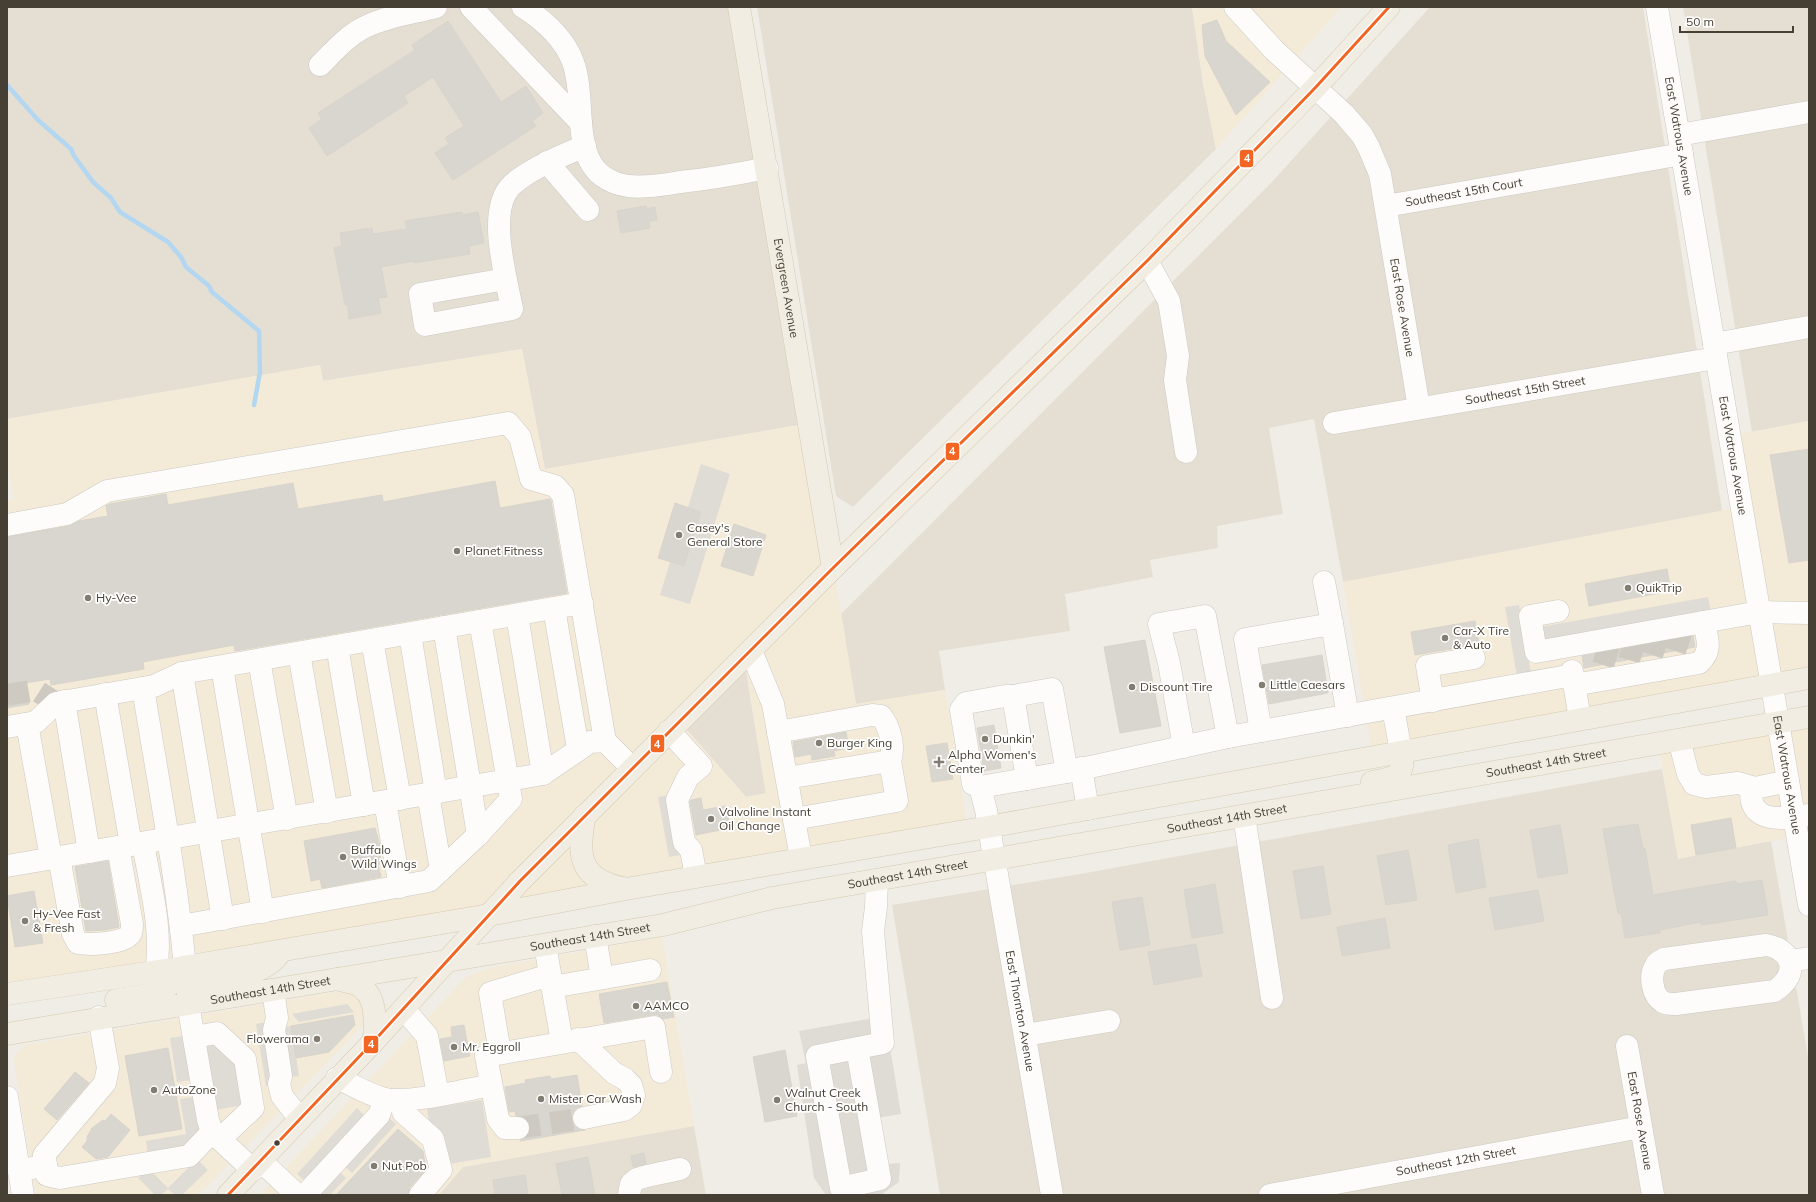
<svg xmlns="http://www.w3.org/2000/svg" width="1816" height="1202" font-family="Mulish,sans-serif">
  <rect width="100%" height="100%" fill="#f0ede6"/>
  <path fill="#e5dfd3" d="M7 7H739L810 423 545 469 522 349 323 381 320 365 7 419Z
    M757 7H1192L1203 83 1216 149 853 507 836 496Z
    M1430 7H1643L1722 511 1343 582 1314 419 1269 428 1283 514 1217 526 1218 548 1150 560 1153 577 1065 594 1070 631 939 651 945 690 856 704 841 614 1272 182Z
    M1683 7H1809V421L1752 432Z
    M744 658 766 794 746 797 679 721Z
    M1662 769 1678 858 1771 841 1809 1063V1195H940L892 905 1080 874Z
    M694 1126 706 1195H439L463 1167Z"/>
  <path fill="#f4ead8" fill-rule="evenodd" d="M1192 7H1341L1216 149 1203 83Z
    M522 349 545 469 810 423 856 704 945 690 968 830 7 994V501L14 500 7 462V419L320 365 323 381ZM744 658 766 793 746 797 679 721Z
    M1809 421V678L1373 757 1343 582 1741 507 1729 436Z
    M1809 717V905L1797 836 1678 859 1658 743Z
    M662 937 694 1126 463 1167 439 1195H260L466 977 490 968Z
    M341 991 349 992 362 999 366 1021 363 1025 199 1195H36L15 1067 14 1057 19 1050 26 1045Z"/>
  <path fill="#dfdcd6" d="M701 464 730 474 690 604 660 595 670 562 684 566 701 512 688 507Z
    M1708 597 1711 611 1543 641 1540 627Z
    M1519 605 1531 673 1517 676 1505 607Z
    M669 795 680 855 669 857 658 797Z
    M347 1004 354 1012 299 1022 292 1014Z
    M885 1016 901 1114 877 1118 885 1164 900 1163 899 1182 881 1195H826L814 1178 797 1065 806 1063 799 1031Z
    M266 1022 276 1085 266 1086 256 1024Z
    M291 1026 299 1076 288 1077 280 1028Z
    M183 1036 191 1080 177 1082 170 1038Z
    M218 1044 235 1061 243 1105 215 1110 204 1046Z
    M194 1097 200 1133 187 1148 148 1155 146 1141 186 1134 180 1099Z
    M482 1100 491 1157 436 1166 427 1109Z
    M357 1108 365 1116 305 1181 297 1174Z
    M387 1116 396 1124 352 1173 343 1165Z
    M197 1159 208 1170 182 1195H175L168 1189 161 1195H155L138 1178 148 1168 168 1188Z
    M338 1170 346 1178 330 1195H316Z"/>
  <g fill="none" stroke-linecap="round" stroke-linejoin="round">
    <path stroke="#b4d7f1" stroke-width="4.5" d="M7 85 38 120 71 149 74 156 93 182 111 198 120 212 168 242 181 257 186 267 209 286 212 292 259 331 260 372 254 405"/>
  </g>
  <path fill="#d9d6cf" stroke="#d8d4cc" d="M1217 20 1226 41 1270 82 1236 115 1205 56 1202 25Z
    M448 21 501 102 526 86 543 113 532 121 536 126 453 180 435 153 449 144 445 138 464 126 433 77 404 96 408 103 327 156 309 128 322 119 318 113 415 50 412 45Z
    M646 206 647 209 655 207 657 220 649 221 650 228 621 233 617 211Z
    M462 212V215L478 212 484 243 469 246 470 254 414 263 413 261 381 267 387 297 378 298 381 313 349 319 348 305H345L334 248 342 246 340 233 372 228 373 234 407 229 405 221Z
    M1809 449V560L1789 563 1770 455Z
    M495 481 500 508 550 499 551 501 567 593 235 651 234 645 143 662 144 669 51 685 50 679 25 683 29 704 7 708V537L69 526 79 521 108 516 106 506 110 504 166 494 168 505 293 483 298 509 382 495 383 502Z
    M675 503 701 512 684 566 658 558Z
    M734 524 766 535 753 576 721 566Z
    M1667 569 1671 591 1589 606 1585 584Z
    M1475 621 1479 644 1415 655 1411 632Z
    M1693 636 1695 647 1584 668 1582 656Z
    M1145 640 1161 726 1120 733 1104 647Z
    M1322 655 1328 693 1269 704 1262 665Z
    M994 725 1001 768 984 771 977 728Z
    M846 732 849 748 834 751 835 756 812 760 811 754 795 757 793 742Z
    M947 743 953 779 932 782 926 746Z
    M701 798 703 810 726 806 730 828 696 835 690 802 691 800Z
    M1731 818 1736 848 1696 855 1691 825Z
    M1638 824 1643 849 1645 848 1653 895 1736 881 1737 884 1762 880 1768 915 1701 925V922L1660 930V933L1625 938 1621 913H1618L1603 829Z
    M1560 825 1568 873 1538 878 1530 830Z
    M375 828 381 849 379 850 382 864H378L381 877 322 888 320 879 311 881 304 841Z
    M1478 839 1486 887 1456 893 1448 845Z
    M1408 850 1417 900 1386 905 1377 856Z
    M108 861 119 927 105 930 86 931 75 867Z
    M1323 866 1331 914 1301 919 1293 871Z
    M1215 884 1223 933 1192 938 1184 890Z
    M1538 890 1544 921 1495 930 1489 898Z
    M34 891 43 943 15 947 7 896Z
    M1142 897 1150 945 1120 950 1112 902Z
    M1385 918 1390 948 1342 956 1337 927Z
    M1196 944 1202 976 1154 985 1148 952Z
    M667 982 674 1017 663 1019 658 1015H652L604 1023 599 994Z
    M353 1015 355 1025 329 1052 296 1058 291 1026Z
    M464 1025 470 1056 444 1061 440 1039 452 1037 451 1027Z
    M168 1048 182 1129 139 1136 125 1056Z
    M785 1050 797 1116 765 1122 753 1057Z
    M75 1072 89 1083 57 1120 44 1109Z
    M577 1075 582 1106 575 1109 572 1114V1120L575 1127 585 1130 520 1141 529 1134 530 1128 529 1122 524 1117 516 1116 515 1111 509 1112 505 1087 526 1083 525 1080 550 1076 551 1079Z
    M111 1114 130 1130 108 1157 96 1159 82 1147 87 1141V1137L92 1128 103 1120 105 1121Z
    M398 1129 423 1151 426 1169 410 1187 408 1195H336Z
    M644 1153 646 1164 633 1167 631 1156Z
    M588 1157 595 1195H562L556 1164Z
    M525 1175 528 1195H495L493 1180Z"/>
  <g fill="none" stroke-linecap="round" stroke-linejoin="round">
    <path stroke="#cecac2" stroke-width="22" stroke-dasharray="22 11" stroke-linecap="butt" d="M1675 651 1681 633
      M1652 655 1658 637
      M1629 660 1635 641
      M1603 665 1609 646
      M7 695 36 690 56 703
      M518 1128 584 1118"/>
    <g stroke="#ccc9c2" stroke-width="23">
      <g id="minor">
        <path d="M471 7 581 123"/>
        <path d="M523 7C545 21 564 38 573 62 589 105 564 176 628 186 645 188 663 185 680 182 709 179 738 174 767 168"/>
        <path id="s1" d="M1235 7 1274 50 1344 114 1362 135 1369 148 1380 174 1419 408"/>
        <path id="s2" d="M1657 7 1809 905"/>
        <path d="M320 65C334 51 348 35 365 27 387 16 413 13 436 7"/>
        <path d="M1679 135 1809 112"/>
        <path d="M547 162 588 210"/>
        <path id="s3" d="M1386 206 1682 154"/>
        <path d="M1147 261 1169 301 1178 356 1175 380 1186 452"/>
        <path d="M506 279 420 294 425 325 512 309C506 277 486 209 512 185 529 169 563 155 585 146"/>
        <path d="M1714 344 1809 327"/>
        <path id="s4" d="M1334 423 1716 358"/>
        <path d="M7 525 67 514 107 491 508 423 520 437 531 479 555 486 563 495 605 741"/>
        <path d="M1324 582 1332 624"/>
        <path d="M554 608 578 749"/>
        <path d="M1558 611 1530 616 1536 652 1759 612 1809 613"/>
        <path d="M517 615 543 774"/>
        <path d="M444 627 478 835"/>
        <path d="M410 634 436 793"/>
        <path d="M372 640 400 799"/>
        <path d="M337 646 364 805"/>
        <path d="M751 651 773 704 801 858"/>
        <path d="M299 653 327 812"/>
        <path d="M259 660 287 819"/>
        <path d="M222 667 263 912"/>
        <path d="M1572 671 1580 719"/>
        <path d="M182 673 223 919"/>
        <path d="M1574 685 1699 663C1713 650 1707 639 1704 622"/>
        <path d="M143 688C158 781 176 873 185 967"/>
        <path d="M105 694 131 845"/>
        <path d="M64 701 89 852"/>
        <path d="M1433 701 1427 666 1474 658"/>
        <path d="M1393 708 1401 752"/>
        <path d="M27 724 51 858"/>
        <path d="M7 727 36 722 56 703 154 686 182 673 582 603"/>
        <path d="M669 731 701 766 688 777 677 800 684 842 691 850 696 876"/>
        <path d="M1261 731 1245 639 1332 624 1348 716"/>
        <path d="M778 732 872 715 881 716C890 727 895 747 890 761"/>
        <path d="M1679 740 1688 774 1694 784 1706 787 1738 783 1755 788"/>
        <path d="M1184 747 1169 663 1159 624 1205 616 1228 737"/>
        <path d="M1081 768 1088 809"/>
        <path d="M787 778 890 761 897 801 794 819"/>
        <path d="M1027 779 1013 696 1052 689 1067 772"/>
        <path d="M1788 781 1755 788C1751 794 1750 798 1753 805 1761 823 1792 818 1808 815"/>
        <path d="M980 787 973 784 961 710 966 703 1005 696H1013"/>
        <path d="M428 794 441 870"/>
        <path d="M385 802 400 887"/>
        <path d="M1244 816 1272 998"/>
        <path d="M143 843C150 885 163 929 156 972"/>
        <path d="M59 857 73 934 78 943C89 945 126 944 131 933 132 931 132 926 132 924L118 847"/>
        <path d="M7 866 543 774 590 742 605 741 632 768"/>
        <path d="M181 926 429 881 478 835 511 799 480 621"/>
        <path d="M595 936 602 978"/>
        <path d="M545 945 562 1042"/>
        <path d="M1766 945C1795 950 1799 976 1774 991L1676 1004C1672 1004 1666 1004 1663 1002 1652 996 1649 975 1656 965 1657 962 1661 961 1664 959Z"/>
        <path d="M1790 961 1809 958"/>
        <path d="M552 987 650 970"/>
        <path d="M273 990 277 1018 274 1030 281 1076 279 1084 282 1096 300 1119"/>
        <path d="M188 1004 208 1120 212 1132 253 1170"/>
        <path d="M404 1009 427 1036 438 1095"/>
        <path d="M1025 1035 1109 1021"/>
        <path d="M194 1037 217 1033 245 1059 253 1108 220 1139"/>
        <path d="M578 1039 614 1073 625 1079 631 1085 634 1095 631 1105 624 1110 584 1118"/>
        <path id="s5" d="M1627 1046 1653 1195"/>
        <path d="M857 1048 880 1179 841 1188 817 1056 883 1043 873 931 876 907 877 880"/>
        <path d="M500 1053 490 993 550 975"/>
        <path d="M337 1078C353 1085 369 1095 385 1099 410 1104 464 1090 491 1085"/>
        <path d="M7 1097 23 1195"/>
        <path d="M403 1101V1112L433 1139 441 1170 420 1195"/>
        <path d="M518 1128H505L498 1119 486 1056 654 1027 661 1072"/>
        <path d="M261 1161 297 1195"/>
        <path d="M46 1165 44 1155 105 1083 108 1068 99 1017"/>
        <path d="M19 1171 46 1165 47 1175 60 1178 189 1156 212 1132"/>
        <path d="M305 1195 379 1115 385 1099"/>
        <path d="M629 1195 631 1184 637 1179 647 1176 680 1169"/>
        <path d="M1052 1195 986 810 980 787 1067 772 1228 737 1573 675"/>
        <path id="s6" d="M1270 1195 1641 1127"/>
      </g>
    </g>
    <g stroke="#d4cbb2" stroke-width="23">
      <g id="major">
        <path id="s7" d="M739 7 833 568"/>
        <path d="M1372 782C1393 778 1407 777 1401 752"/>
        <path d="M585 815C577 854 578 879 623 888"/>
        <path d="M337 979C343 981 350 982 356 984 378 993 375 1022 374 1041"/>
        <path d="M7 994 173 969 489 915 626 889 988 827 1809 678"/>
        <path d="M116 1000C149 994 165 998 185 967"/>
        <path d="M188 1004V991L192 986 200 983C229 977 265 977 281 951"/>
        <path id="s8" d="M7 1034 663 925 772 898 1809 717"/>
        <path d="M228 1195 374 1041 520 881 833 568 1147 261 1315 88 1389 7"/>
      </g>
    </g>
    <use href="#minor" stroke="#fdfcfb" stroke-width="22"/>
    <use href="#major" stroke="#f1ede2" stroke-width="22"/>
    <g stroke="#fff" stroke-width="6">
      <path id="bus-1" d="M228 1195 374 1041 520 881 833 568 1147 261 1315 88 1389 7"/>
    </g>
    <use href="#bus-1" stroke="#f26522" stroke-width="3"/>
  </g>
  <g fill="#827c72" stroke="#fff" stroke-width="1.5">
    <circle cx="679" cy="535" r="4"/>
    <circle cx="457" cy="551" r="4"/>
    <circle cx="1628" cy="588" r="4"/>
    <circle cx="88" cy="598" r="4"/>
    <circle cx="1445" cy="638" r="4"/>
    <circle cx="1262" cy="685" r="4"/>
    <circle cx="1132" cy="687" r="4"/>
    <circle cx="985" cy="739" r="4"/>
    <circle cx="819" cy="743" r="4"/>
    <path d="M937 756h4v4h4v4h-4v4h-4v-4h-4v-4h4z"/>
    <circle cx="711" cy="819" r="4"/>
    <circle cx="343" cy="857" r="4"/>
    <circle cx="25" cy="921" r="4"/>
    <circle cx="636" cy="1006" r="4"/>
    <circle cx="317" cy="1039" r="4"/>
    <circle cx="454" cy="1047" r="4"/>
    <circle cx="154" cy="1090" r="4"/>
    <circle cx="541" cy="1099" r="4"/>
    <circle cx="777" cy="1100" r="4"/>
    <circle cx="374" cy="1166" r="4"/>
  </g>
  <circle fill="#463f33" stroke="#fff" stroke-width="1.5" cx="277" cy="1143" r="3.5"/>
  <g text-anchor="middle" stroke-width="3.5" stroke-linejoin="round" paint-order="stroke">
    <g font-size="12" fill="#463f33" stroke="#fff">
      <text dy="4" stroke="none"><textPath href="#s2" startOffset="131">East Watrous Avenue</textPath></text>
      <text dy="4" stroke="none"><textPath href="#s3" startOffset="79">Southeast 15th Court</textPath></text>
      <text dy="4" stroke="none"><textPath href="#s7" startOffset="285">Evergreen Avenue</textPath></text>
      <text dy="4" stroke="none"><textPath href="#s1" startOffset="359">East Rose Avenue</textPath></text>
      <text dy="4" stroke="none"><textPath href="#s4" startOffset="194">Southeast 15th Street</textPath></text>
      <text dy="4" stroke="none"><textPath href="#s2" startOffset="455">East Watrous Avenue</textPath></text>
      <text dy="4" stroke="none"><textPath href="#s8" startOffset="1563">Southeast 14th Street</textPath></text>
      <text dy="4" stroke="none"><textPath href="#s2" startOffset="779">East Watrous Avenue</textPath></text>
      <text dy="4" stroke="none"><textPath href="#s8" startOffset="1239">Southeast 14th Street</textPath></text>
      <text dy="4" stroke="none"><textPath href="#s8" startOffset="915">Southeast 14th Street</textPath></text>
      <text dy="4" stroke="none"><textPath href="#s8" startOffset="591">Southeast 14th Street</textPath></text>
      <text dy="4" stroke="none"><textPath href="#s8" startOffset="267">Southeast 14th Street</textPath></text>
      <text transform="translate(1020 1011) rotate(80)" y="4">East Thornton Avenue</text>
      <text dy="4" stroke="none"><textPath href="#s5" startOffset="76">East Rose Avenue</textPath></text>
      <text dy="4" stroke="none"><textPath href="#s6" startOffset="189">Southeast 12th Street</textPath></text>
    </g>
    <g font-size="12" fill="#463f33" stroke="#fff" text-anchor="start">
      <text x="687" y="532">Casey's<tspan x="687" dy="14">General Store</tspan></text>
      <text x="465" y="555">Planet Fitness</text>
      <text x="1636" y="592">QuikTrip</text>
      <text x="96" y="602">Hy-Vee</text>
      <text x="1453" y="635">Car-X Tire<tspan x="1453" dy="14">&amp; Auto</tspan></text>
      <text x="1270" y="689">Little Caesars</text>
      <text x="1140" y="691">Discount Tire</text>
      <text x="993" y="743">Dunkin'</text>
      <text x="827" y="747">Burger King</text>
      <text x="948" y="759">Alpha Women's<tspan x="948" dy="14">Center</tspan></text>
      <text x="719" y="816">Valvoline Instant<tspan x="719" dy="14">Oil Change</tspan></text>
      <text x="351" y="854">Buffalo<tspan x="351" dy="14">Wild Wings</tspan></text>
      <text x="33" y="918">Hy-Vee Fast<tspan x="33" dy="14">&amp; Fresh</tspan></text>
      <text x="644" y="1010">AAMCO</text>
      <text x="309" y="1043" text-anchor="end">Flowerama</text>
      <text x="462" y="1051">Mr. Eggroll</text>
      <text x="162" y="1094">AutoZone</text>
      <text x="785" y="1097">Walnut Creek<tspan x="785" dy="14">Church - South</tspan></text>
      <text x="549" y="1103">Mister Car Wash</text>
      <text x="382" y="1170">Nut Pob</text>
    </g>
  </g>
  <g stroke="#fff" stroke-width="1.5">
    <rect x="1239" y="149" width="15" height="19" rx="4" fill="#f26522"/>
    <rect x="945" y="442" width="15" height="19" rx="4" fill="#f26522"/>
    <rect x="650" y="734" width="15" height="19" rx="4" fill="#f26522"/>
    <rect x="363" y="1035" width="16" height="19" rx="4" fill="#f26522"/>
  </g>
  <g font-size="11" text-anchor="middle" font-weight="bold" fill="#fff">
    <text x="1247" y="162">4</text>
    <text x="952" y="455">4</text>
    <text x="657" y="748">4</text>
    <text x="371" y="1048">4</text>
  </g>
  <rect width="1816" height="1202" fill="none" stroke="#463f33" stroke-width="16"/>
  <path d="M1680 26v6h113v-6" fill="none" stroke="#463f33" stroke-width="2"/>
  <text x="1686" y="26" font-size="12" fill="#463f33" stroke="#ffffff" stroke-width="3" paint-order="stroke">50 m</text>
</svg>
